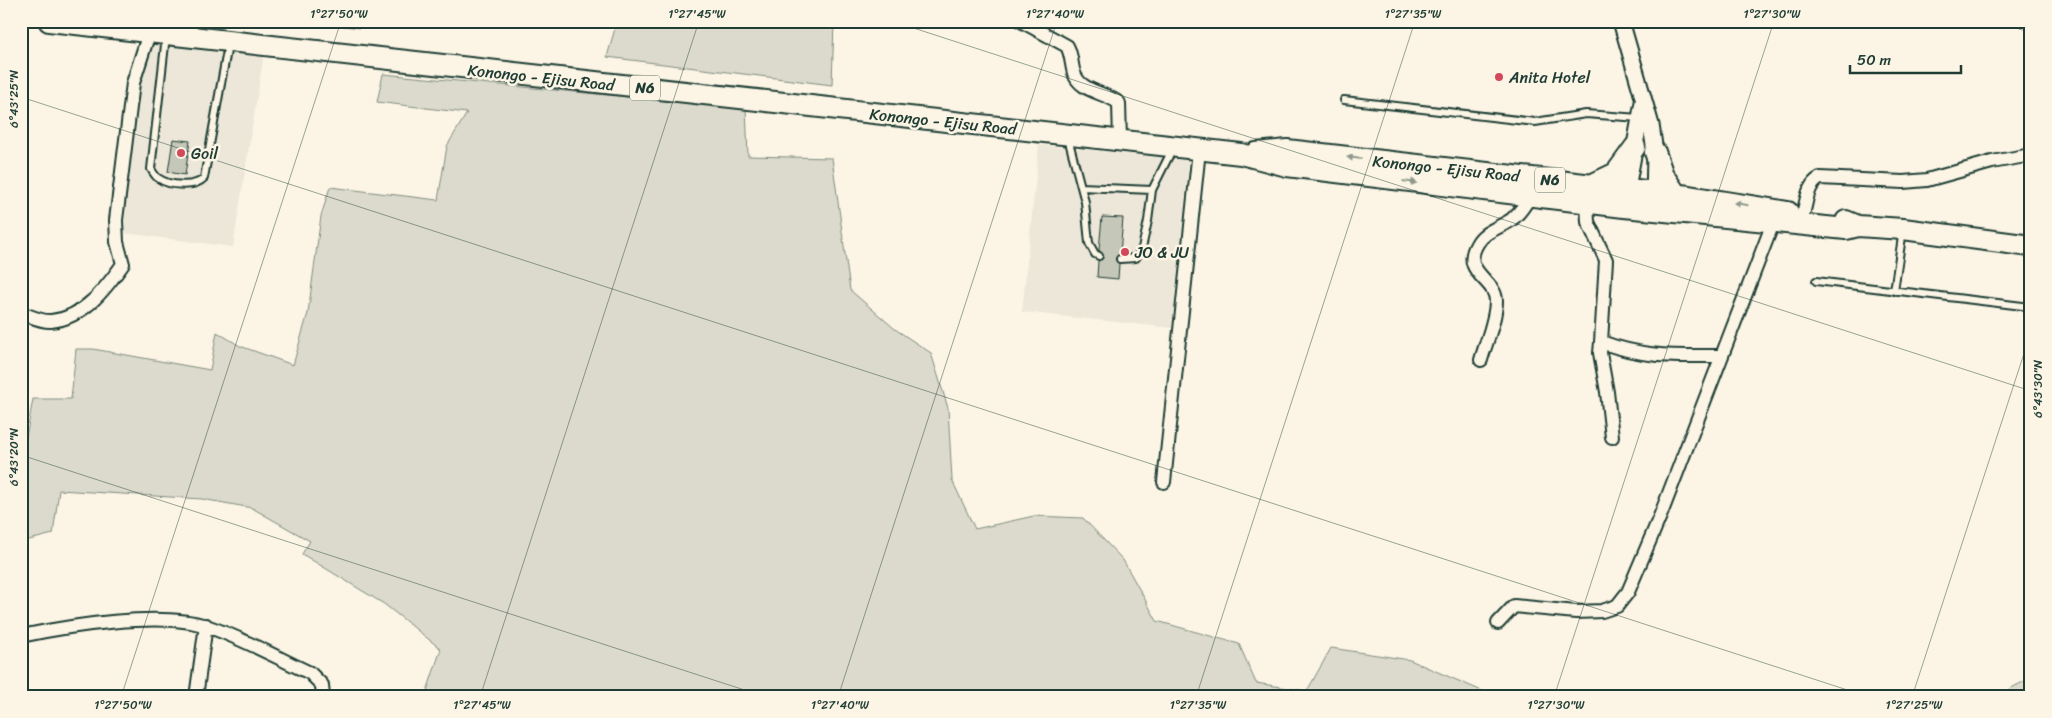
<svg xmlns="http://www.w3.org/2000/svg" width="2052" height="718" font-family="Sriracha,sans-serif">
  <rect width="100%" height="100%" fill="#fcf5e5"/>
  <filter id="ink" filterUnits="userSpaceOnUse"><feTurbulence type="fractalNoise" baseFrequency=".02" numOctaves="2"/><feDisplacementMap in="SourceGraphic" scale="10" xChannelSelector="R" yChannelSelector="G"/><feConvolveMatrix kernelMatrix="1 2 1 2 8 2 1 2 1" color-interpolation-filters="sRGB"/></filter>
  <g filter="url(#ink)">
    <path fill="#ece7d8" d="M138 41 264 53 233 247 124 233Z
      M1039 145 1189 160 1172 328 1022 312Z"/>
    <path fill="#dcdacc" stroke="#7e8c80" d="M305 21H359V28Z
      M617 21H834L832 85 607 57Z
      M383 74 746 108 748 156 832 158 850 290 895 329 931 353 948 408 952 480 975 529 1034 516 1083 518 1123 560 1157 621 1239 644 1256 683 1307 691 1331 648 1410 660 1496 697H425L441 649 384 604 302 554 310 541 252 508 202 499 59 490 53 534 21 542V455L23 454 33 399H71L76 349H93L210 370 217 332 240 346 293 365 308 313 321 216 330 187 438 200 447 146 467 113 377 102Z
      M2031 678V697H2002L2013 687Z"/>
    <path fill="#c5c7b9" stroke="#1f3d34" d="M173 139 190 141 185 175 168 172Z
      M1102 217 1123 218 1120 254 1115 259 1119 264 1118 279 1097 277 1098 261 1104 256 1099 250Z"/>
    <g fill="none" stroke-linecap="round" stroke-linejoin="round">
      <g stroke="#1f3d34" stroke-width="10">
        <path id="service" d="M166 36 151 169C153 172 155 176 158 178 169 186 195 188 204 178L228 45
          M1344 100 1535 122 1586 114 1639 118
          M1068 138 1085 202 1089 243 1095 254 1099 256
          M1081 187 1152 190
          M1120 259 1136 258 1142 248 1148 221 1152 190 1172 150
          M1816 281 2031 307
          M1894 291 1903 230"/>
      </g>
      <g stroke="#1f3d34" stroke-width="16">
        <path id="minor" d="M1021 21 1067 46C1072 55 1071 64 1074 73 1080 92 1105 92 1119 103L1120 141
          M1587 203 1588 222 1606 260 1601 342C1645 358 1674 356 1721 356
          M1803 214C1807 201 1807 185 1820 178L1903 182 1927 180 1992 162 2031 155
          M21 313C30 316 43 322 51 321 84 318 106 288 123 264L117 242 116 220 133 83 149 33
          M1601 342 1600 353 1607 392 1612 437
          M1481 360C1486 342 1496 320 1496 301 1496 279 1460 273 1477 244 1484 231 1499 228 1511 220 1519 214 1525 205 1530 196
          M1164 482 1199 150
          M1498 623 1514 606 1576 612 1602 611 1617 606 1628 592 1661 514 1773 223
          M21 636C68 626 161 611 206 626 241 637 277 658 310 673L322 685 323 697
          M196 697 206 625"/>
      </g>
      <g stroke="#1f3d34" stroke-width="19">
        <path id="tertiary" d="M1621 21 1651 125 1655 152 1654 203
          M1625 199 1643 102"/>
      </g>
      <g stroke="#1f3d34" stroke-width="24">
        <path id="trunk" d="M49 21 1241 154 1287 166 1624 207 1846 229 1858 226
          M1655 152 1663 175 1676 194
          M1256 153 1287 150 1689 196 1788 212
          M1591 185 1616 173 1635 147
          M1846 221 1858 226 1903 229 2031 246"/>
      </g>
      <use href="#service" stroke="#fcf5e5" stroke-width="6"/>
      <use href="#minor" stroke="#fcf5e5" stroke-width="12"/>
      <use href="#tertiary" stroke="#fcf5e5" stroke-width="15"/>
      <use href="#trunk" stroke="#fcf5e5" stroke-width="20"/>
    </g>
    <defs><path id="oneway-solid" d="M-6-.8H1V-3.2L6.5 0L1 3.2V.8H-6Z" transform="scale(1.25)"/></defs>
    <g fill="#8e998c">
      <use href="#oneway-solid" transform="translate(1354 158) rotate(-173)"/>
      <use href="#oneway-solid" transform="translate(1410 182) rotate(7)"/>
      <use href="#oneway-solid" transform="translate(1741 204) rotate(-171)"/>
    </g>
  </g>
  <path fill="none" stroke="#1f3d34" stroke-width="1" stroke-opacity="0.45" d="M892 21 2031 391M1995 21 2031 33M21 97 1869 697M21 455 766 697M121 697 341 21M480 697 699 21M838 697 1057 21M1196 697 1415 21M1554 697 1774 21M1912 697 2031 332"/>
  <g fill="#d1495b" stroke="#fcf5e5" stroke-width="2">
    <circle cx="1499" cy="77" r="5"/>
    <circle cx="181" cy="153" r="5"/>
    <circle cx="1125" cy="252" r="5"/>
  </g>
  <g text-anchor="middle" stroke-width="5" stroke-linejoin="round" paint-order="stroke">
    <g fill="#fcf5e5" stroke="#617469" stroke-width="1">
      <rect x="630" y="75.5" width="30" height="25" rx="4"/>
      <rect x="1535" y="167.5" width="30" height="25" rx="4"/>
    </g>
    <g font-size="15" font-weight="bold" fill="#1f3d34">
      <text x="645" y="93">N6</text>
      <text x="1550" y="185">N6</text>
    </g>
    <g font-size="16" fill="#1f3d34" stroke="#fcf5e5">
      <text transform="translate(541 77) rotate(6)" y="6">Konongo - Ejisu Road</text>
      <text transform="translate(943 121) rotate(6)" y="6">Konongo - Ejisu Road</text>
      <text transform="translate(1446 168) rotate(6)" y="6">Konongo - Ejisu Road</text>
    </g>
    <g font-size="16" fill="#1f3d34" stroke="#fcf5e5" text-anchor="start">
      <text x="1509" y="83">Anita Hotel</text>
      <text x="191" y="159">Goil</text>
      <text x="1135" y="258">JO &amp; JU</text>
    </g>
  </g>
  <rect width="2052" height="718" fill="none" stroke="#fcf5e5" stroke-width="55"/>
  <path d="M1850 65v8h111v-8" fill="none" stroke="#1f3d34" stroke-width="2.5"/>
  <text x="1857" y="65" font-size="15" fill="#1f3d34" stroke="#fcf5e5" stroke-width="4" paint-order="stroke">50 m</text>
  <rect x="28" y="28" width="1996" height="662" fill="none" stroke="#1f3d34" stroke-width="2"/>
  <g font-size="12" text-anchor="middle" fill="#1f3d34">
    <text x="339" y="18">1°27'50"W</text>
    <text x="697" y="18">1°27'45"W</text>
    <text x="1055" y="18">1°27'40"W</text>
    <text x="1413" y="18">1°27'35"W</text>
    <text x="1772" y="18">1°27'30"W</text>
    <text transform="translate(14 99) rotate(-90)" y="4">6°43'25"N</text>
    <text transform="translate(2038 389) rotate(-90)" y="4">6°43'30"N</text>
    <text transform="translate(14 457) rotate(-90)" y="4">6°43'20"N</text>
    <text x="123" y="709">1°27'50"W</text>
    <text x="482" y="709">1°27'45"W</text>
    <text x="840" y="709">1°27'40"W</text>
    <text x="1198" y="709">1°27'35"W</text>
    <text x="1556" y="709">1°27'30"W</text>
    <text x="1914" y="709">1°27'25"W</text>
  </g>
</svg>
